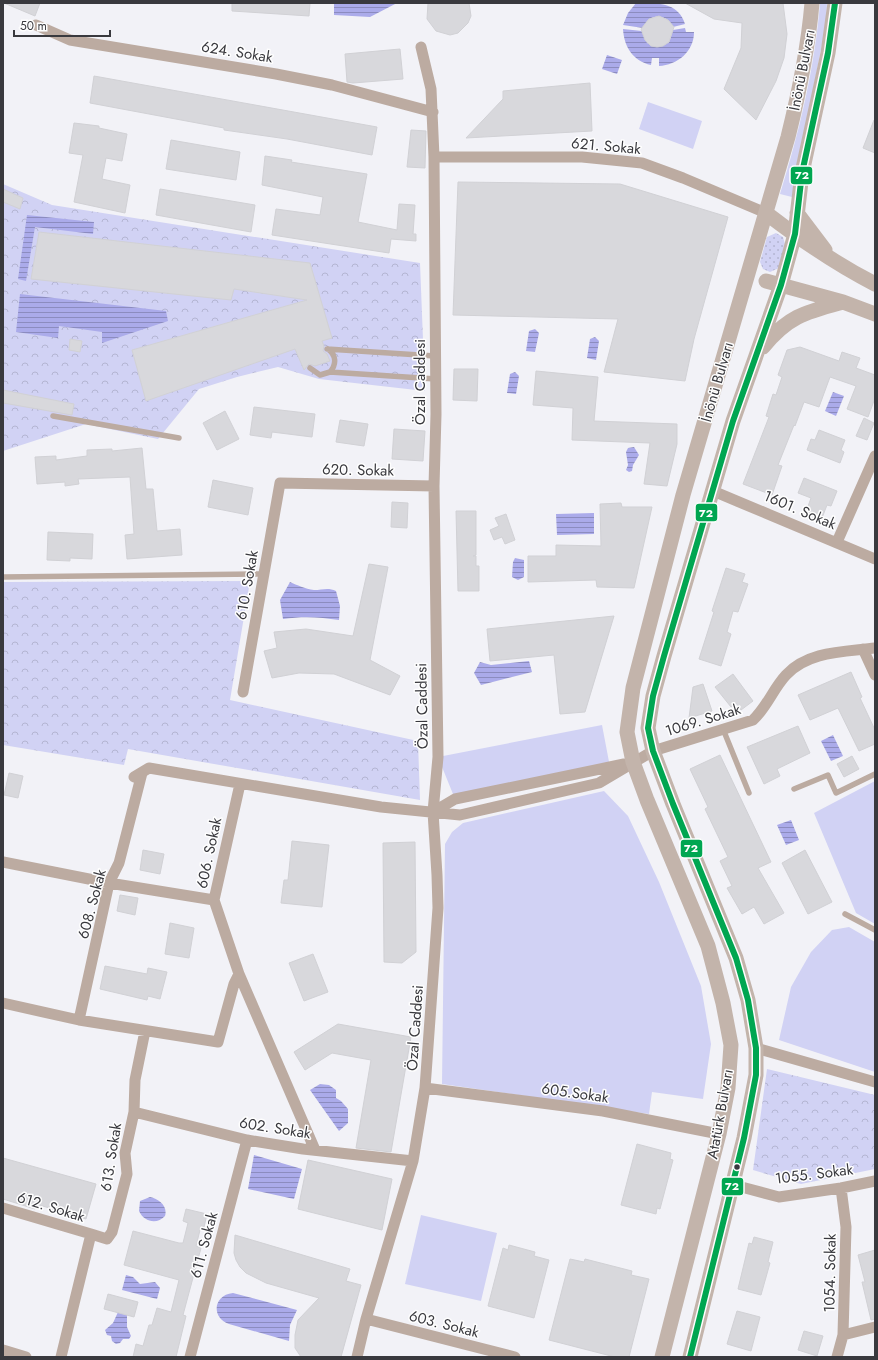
<svg xmlns="http://www.w3.org/2000/svg" width="878" height="1360" font-family="Jost,sans-serif">
  <defs>
    <pattern id="forest-crowns" width="20" height="18" patternUnits="userSpaceOnUse"><rect width="20" height="18" fill="#d1d2f4"/><path d="M2 6a3 3 0 1 1 6 0M12 15a3 3 0 1 1 6 0" fill="none" stroke="#b4b5d2"/></pattern>
    <pattern id="garden-dots" width="8" height="8" patternUnits="userSpaceOnUse"><rect width="8" height="8" fill="#d1d2f4"/><path d="M2 2h.1M6 6h.1" fill="none" stroke="#b4b5d2" stroke-width="1.8" stroke-linecap="round"/></pattern>
    <pattern id="water-rules" width="6" height="5" patternUnits="userSpaceOnUse"><rect width="6" height="5" fill="#ababea"/><path d="M0 2.5h6" fill="none" stroke="#8c8cbf"/></pattern>
  </defs>
  <rect width="100%" height="100%" fill="#f2f2f7"/>
  <path fill="#d1d2f4" d="M820 3H827L826 24 792 197 780 194C799 133 815 67 820 3Z
    M648 102 702 121 693 149 639 129Z
    M602 725 610 767 455 799 438 757Z
    M875 781V924L856 913 814 813Z
    M604 791 628 816 659 882 701 986 711 1044 703 1099 652 1092 649 1114 442 1084 445 844 452 832 463 823Z
    M849 927 875 942V1072L779 1040 791 987 811 952 832 930Z
    M421 1215 497 1233 481 1301 405 1284Z"/>
  <path fill="url(#forest-crowns)" d="M3 184 52 205 420 263 425 391 319 379 278 367 237 377 199 389 158 439 86 424 3 451Z
    M250 581 230 700 418 741 420 800 128 749 124 765 3 745V582Z
    M767 1069 875 1095V1169L801 1184 753 1170Z"/>
  <path fill="url(#garden-dots)" d="M776 233 783 237 785 244 779 268 770 272 763 269 760 262 767 237Z"/>
  <path fill="url(#water-rules)" d="M334 3H397L370 17 334 15Z
    M636 3C655 3 678 1 685 24L673 27C666 13 649 13 643 28L623 25 628 13Z
    M685 28 686 32H694C694 52 677 65 659 66V58H652L651 65C633 61 624 47 623 29L642 31 647 43 658 47 669 42 673 30Z
    M607 55 622 60 617 74 602 69Z
    M27 215 94 222 93 234 35 227 26 281 18 279Z
    M20 294 166 311 168 321 102 343V332L59 326 58 338 16 332Z
    M535 329 539 333 535 352 526 351 529 331Z
    M595 337 599 341 596 360 587 358 590 339Z
    M515 372 519 376 516 394 507 393 510 374Z
    M833 392 844 396 836 416 825 411Z
    M634 447 639 455 633 465 632 471 629 472 626 470 628 465 626 452 628 448Z
    M594 513V534L557 535 556 514Z
    M515 558 524 560V577L518 580 512 577 513 562Z
    M290 582C297 585 305 589 314 590 322 590 328 587 336 591L340 606 339 620C320 617 303 616 283 619L280 600Z
    M529 661 532 672 481 685 474 673 480 662 491 665Z
    M833 735 843 756 831 761 821 741Z
    M791 820 799 840 786 845 777 825Z
    M320 1084 329 1085 336 1090V1098L341 1101 348 1109V1123L339 1131 310 1090Z
    M254 1155 302 1169 294 1199 248 1189Z
    M150 1197C159 1199 168 1206 165 1216 157 1225 144 1222 139 1211L140 1201Z
    M126 1275 133 1277 140 1284 155 1282 160 1288 157 1299 122 1290Z
    M233 1293 297 1310 290 1325 289 1341 229 1324C211 1318 213 1295 233 1293Z
    M118 1312 127 1315V1327L131 1336 129 1339H123L120 1343 116 1344 112 1341 111 1336 107 1335 105 1330 113 1323Z"/>
  <path fill="#d8d8dc" stroke="#d1d1d5" d="M4 3H40L35 16Z
    M232 3H310L309 16 232 11Z
    M428 3H469L471 16 468 23 458 33 450 35 436 31 427 19Z
    M685 3H783L787 34 784 58 776 81 756 120 724 89 741 48 742 23 714 19Z
    M659 16 668 20 674 27 669 42 663 46 657 47 651 46 645 40 641 29 649 19Z
    M400 49 403 79 353 83 347 82 345 54Z
    M94 76 377 127 372 155 287 139 224 130V128L90 103Z
    M590 83 592 131 466 138 503 99V91Z
    M874 120H875V153L863 148Z
    M74 123 99 126V128L127 134 122 161 106 158 102 179 130 185 125 213 74 202 83 155 69 153Z
    M411 130 426 131 425 168 407 167Z
    M171 140 240 152 236 180 166 169Z
    M265 156 292 160 291 162 367 174 358 222 397 230 399 204 415 205 413 234H416V241L391 239 389 253 272 235 276 209 320 215 323 197 262 185Z
    M458 182 620 184 728 217 694 339 685 381 604 372 618 319 453 315Z
    M3 189 23 198 20 209 3 202Z
    M160 189 255 205 251 232 156 215Z
    M39 232 310 263 332 338 322 341 324 346 323 351 327 354 330 361 315 366 309 364 304 370 295 349 146 401 132 350 307 300 234 289 231 300 31 279Z
    M70 339 82 341 80 352 69 350Z
    M800 347 839 361 842 352 860 358 856 368 875 375V398L868 417 847 409 856 386 830 377 819 407 804 402 795 426 794 425 778 465 782 466 772 495 743 484 769 417 766 416 773 394 776 395 782 377 778 375 787 350Z
    M454 369H478L477 401 453 400Z
    M536 371 598 377 594 421 677 424V444L667 486 644 484 650 443 572 440 573 408 533 405Z
    M3 390 74 404 72 415 3 403Z
    M254 407 315 414 312 437 272 432 271 438 250 435Z
    M225 411 239 439 217 450 203 423Z
    M864 418 874 423 867 440 856 436Z
    M340 420 368 424 364 446 336 442Z
    M394 429 425 431 423 461 392 459Z
    M819 430 845 440 841 450 844 452 840 463 807 450 811 439 815 440Z
    M142 448 146 489H153L157 531 180 529 182 555 127 559 125 535 134 534 130 477 78 479 79 484 65 486V482L37 484 35 457 56 456V460L87 456V450L112 449V451Z
    M804 478 837 491 831 506 827 505 822 518 806 512 811 498 798 493Z
    M213 480 253 488 248 515 208 507Z
    M392 502 408 503 407 528 391 527Z
    M621 503 622 507H652L634 588 597 587 596 580 528 582V556H556V545L601 546 600 504Z
    M456 511H476V555L473 556H476V566H479V591H458Z
    M506 514 515 540 505 544 502 537 494 540 490 530 499 526 495 518Z
    M48 532 93 534 92 559 70 558V561L47 560Z
    M369 564 388 567 370 660 400 676 390 695 334 674 299 673 272 678 264 651 277 648 274 632 306 629 353 636Z
    M726 568 745 574 742 582 748 584 738 612 733 611 727 632 731 634 721 666 699 659 714 612 712 611Z
    M614 616 585 712 560 714 554 655 490 661 487 629Z
    M851 672 862 697 860 698 875 730V744L859 751 838 708 810 720 798 695Z
    M733 674 753 701 741 710 736 703 731 707 715 687Z
    M703 684 712 711 689 718 693 687Z
    M798 726 810 753 777 769 780 776 764 784 747 747Z
    M720 755 771 862 758 868 784 913 764 924 754 907 742 914 727 888 732 886 720 861 728 857 705 809 708 807 690 769Z
    M852 756 859 769 844 777 837 764Z
    M9 773 23 776 18 798 4 795Z
    M292 841 329 845 322 907 281 903 284 880H288Z
    M415 842 416 952 402 963 384 962 383 843Z
    M143 850 164 854 160 874 140 870Z
    M805 850 832 902 808 914 782 863Z
    M120 895 138 898 135 915 117 911Z
    M170 923 194 928 189 958 165 954Z
    M313 954 328 992 304 1001 289 963Z
    M105 966 147 974 148 968 167 972 160 999 148 996 147 1000 100 989Z
    M338 1024 411 1037 391 1152 356 1148 371 1060 332 1053 305 1070 294 1052Z
    M637 1144 671 1153 670 1159 673 1160 660 1209 657 1208 656 1214 621 1205Z
    M3 1158 96 1184 86 1219 36 1204 35 1209 3 1199Z
    M308 1160 392 1179 382 1230 298 1209Z
    M186 1209 207 1214 204 1227 201 1226 196 1246 201 1248 183 1315 186 1316 176 1357H133L136 1344 143 1346 149 1325H152L157 1308 171 1312 179 1280 124 1265 133 1231 179 1243H183L188 1223 183 1221Z
    M235 1235 350 1269 346 1281 361 1285 341 1357H301L295 1348V1335L298 1320 319 1298 266 1283 246 1273 240 1267 236 1260 234 1253Z
    M754 1237 773 1242 768 1262 770 1263 761 1295 738 1289 749 1243 752 1244Z
    M509 1245 535 1252 534 1256 549 1260 534 1318 488 1306 503 1248 508 1250Z
    M875 1250V1319L871 1320 862 1282H865L858 1255Z
    M570 1259 584 1262 585 1259 632 1271 631 1275 649 1279 629 1357H615L549 1340Z
    M108 1294 138 1302 134 1317 104 1309Z
    M737 1311 760 1317 751 1351 727 1344Z
    M804 1331 823 1336 817 1356 798 1350Z"/>
  <g fill="none" stroke-linecap="round" stroke-linejoin="round">
    <path stroke="#bcaba1" stroke-width="5.5" d="M327 349 435 356
      M310 368 320 375 330 372C337 364 336 355 328 349
      M330 372 436 379
      M53 416 179 438
      M3 577 264 574
      M723 729 749 793
      M794 789 828 775 836 793 875 774
      M845 914 875 930"/>
    <path stroke="#bcaba1" stroke-width="11" d="M36 25 70 40 276 74 332 85 433 112
      M434 157H582L642 163 683 178 766 213
      M713 491 875 559
      M837 542 875 456
      M863 649 875 675
      M243 692 280 483 434 486
      M134 777 149 768 381 807 460 815 599 783 653 751 753 720C767 707 773 689 786 675 808 651 844 652 875 648
      M433 812 455 799 624 764
      M3 862 109 883 214 900
      M239 974 315 1150
      M3 1003 79 1020 218 1042 234 984 239 974 214 900 240 784
      M79 1020 109 883 119 863 142 773
      M756 1048 875 1082
      M425 1088 603 1111 719 1134
      M134 1112 247 1140 303 1149 413 1161
      M734 1185 779 1197 841 1188 875 1181
      M3 1208 91 1234
      M366 1319 515 1357
      M843 1335 875 1327
      M3 1350 26 1357
      M61 1357 91 1234 107 1239 112 1232 127 1174 125 1153 134 1112 135 1080 145 1031
      M190 1357 247 1140
      M357 1357 366 1319 413 1161 425 1088 438 908 437 875 433 812 438 757 434 486 436 414 434 157 431 89 421 47
      M837 1357 843 1335 846 1227 841 1188"/>
    <path stroke="#c3b4ab" stroke-width="15" d="M766 213C801 240 836 264 875 284
      M797 213 825 250
      M766 281 843 302 875 314
      M763 347C788 316 806 312 843 302
      M662 1357 719 1134 728 1088 731 1045 723 1003 708 946 647 800 633 762 627 732 633 688 683 495 788 137C799 93 808 49 812 3
      M690 1357 744 1138 756 1075V1048L748 1000 736 958 673 804 653 751 648 728 653 696 664 656 733 421 781 285 795 234 802 173 828 53 835 3"/>
    <g stroke="#fefefe" stroke-width="9">
      <path id="bus-1" d="M690 1357 744 1138 756 1075V1048L748 1000 736 958 673 804 653 751 648 728 653 696 664 656 733 421 781 285 795 234 802 173 828 53 835 3"/>
    </g>
    <use href="#bus-1" stroke="#00a651" stroke-width="6"/>
  </g>
  <circle fill="#39393e" stroke="#fefefe" stroke-width="1.5" cx="737" cy="1167" r="3.5"/>
  <g text-anchor="middle" stroke-width="3" stroke-linejoin="round" paint-order="stroke">
    <g font-size="15" fill="#39393e" stroke="#fefefe">
      <text transform="translate(237 52) rotate(9)" y="5">624. Sokak</text>
      <text transform="translate(802 70) rotate(-79)" y="5">İnönü Bulvarı</text>
      <text transform="translate(606 146) rotate(5)" y="5">621. Sokak</text>
      <text transform="translate(420 382) rotate(-90)" y="5">Özal Caddesi</text>
      <text transform="translate(717 382) rotate(-74)" y="5">İnönü Bulvarı</text>
      <text transform="translate(358 470) rotate(1)" y="5">620. Sokak</text>
      <text transform="translate(800 510) rotate(23)" y="5">1601. Sokak</text>
      <text transform="translate(247 585) rotate(-80)" y="5">610. Sokak</text>
      <text transform="translate(422 706) rotate(-91)" y="5">Özal Caddesi</text>
      <text transform="translate(703 720) rotate(-17)" y="5">1069. Sokak</text>
      <text transform="translate(209 853) rotate(-78)" y="5">606. Sokak</text>
      <text transform="translate(92 904) rotate(-75)" y="5">608. Sokak</text>
      <text transform="translate(415 1028) rotate(-86)" y="5">Özal Caddesi</text>
      <text transform="translate(575 1093) rotate(8)" y="5">605.Sokak</text>
      <text transform="translate(720 1114) rotate(-80)" y="5">Atatürk Bulvarı</text>
      <text transform="translate(275 1128) rotate(9)" y="5">602. Sokak</text>
      <text transform="translate(111 1157) rotate(-81)" y="5">613. Sokak</text>
      <text transform="translate(814 1174) rotate(-7)" y="5">1055. Sokak</text>
      <text transform="translate(51 1207) rotate(17)" y="5">612. Sokak</text>
      <text transform="translate(204 1245) rotate(-75)" y="5">611. Sokak</text>
      <text transform="translate(830 1273) rotate(-89)" y="5">1054. Sokak</text>
      <text transform="translate(444 1324) rotate(14)" y="5">603. Sokak</text>
    </g>
  </g>
  <g stroke="#fefefe" stroke-width="1.5">
    <rect x="790" y="166" width="23" height="19" rx="4" fill="#00a651"/>
    <rect x="695" y="503" width="23" height="19" rx="4" fill="#00a651"/>
    <rect x="680" y="839" width="23" height="19" rx="4" fill="#00a651"/>
    <rect x="721" y="1177" width="23" height="19" rx="4" fill="#00a651"/>
  </g>
  <g font-size="11" text-anchor="middle" font-weight="bold" fill="#fff">
    <text x="802" y="179">72</text>
    <text x="706" y="517">72</text>
    <text x="691" y="852">72</text>
    <text x="732" y="1190">72</text>
  </g>
  <rect width="878" height="1360" fill="none" stroke="#39393e" stroke-width="8"/>
  <path d="M14 30v6h96v-6" fill="none" stroke="#39393e" stroke-width="2"/>
  <text x="20" y="30" font-size="12" fill="#39393e" stroke="#fefefe" stroke-width="3" paint-order="stroke">50 m</text>
</svg>
